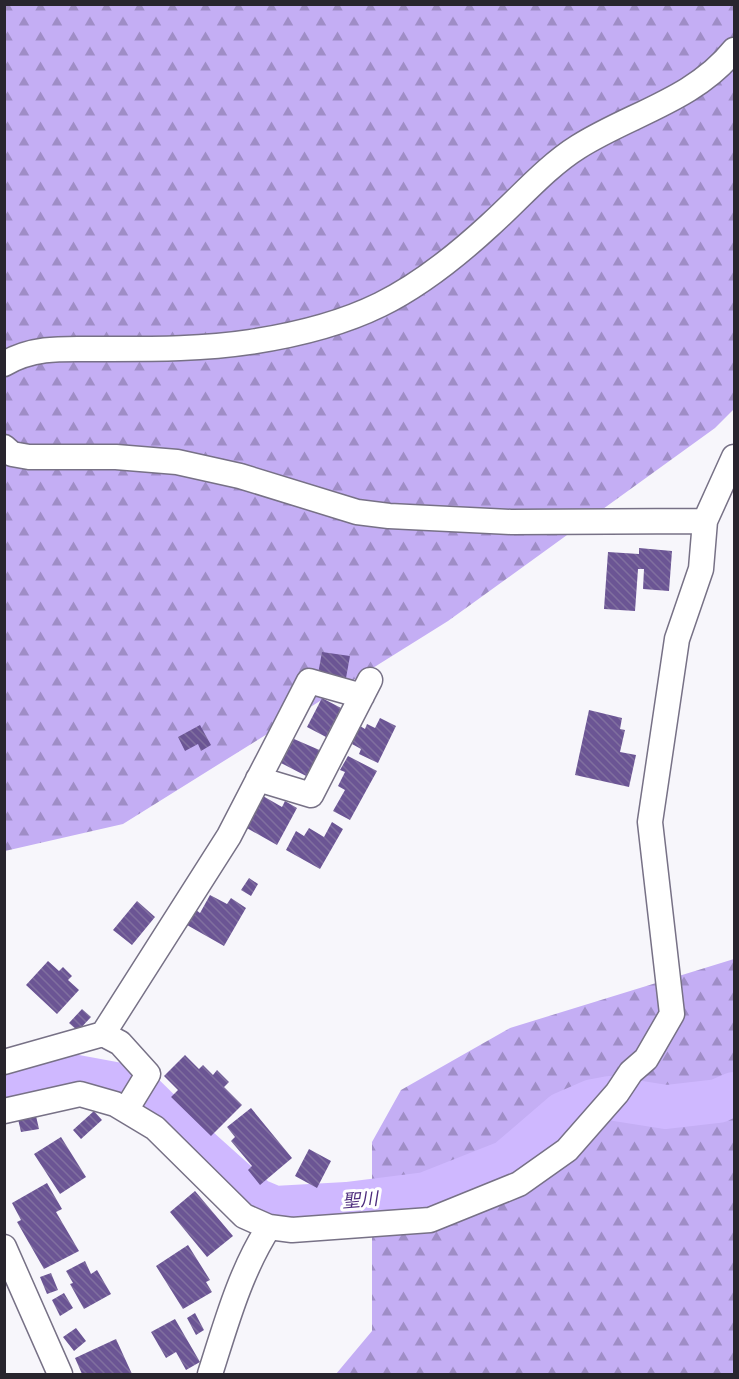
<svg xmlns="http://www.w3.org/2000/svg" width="739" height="1379" font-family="'Fira Sans Condensed','Noto Sans JP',sans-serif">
  <defs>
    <pattern id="forest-firs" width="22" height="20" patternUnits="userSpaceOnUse" patternTransform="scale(1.5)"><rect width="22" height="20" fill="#c4aef4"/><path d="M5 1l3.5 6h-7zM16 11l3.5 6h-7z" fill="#9f8dc6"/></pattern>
    <pattern id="building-back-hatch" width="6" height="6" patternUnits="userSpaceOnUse" patternTransform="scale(1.5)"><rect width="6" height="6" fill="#6b5594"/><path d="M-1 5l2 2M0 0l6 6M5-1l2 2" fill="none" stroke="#806f9f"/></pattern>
  </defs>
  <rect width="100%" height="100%" fill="#f7f6fb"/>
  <path fill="url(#forest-firs)" d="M4 5H734V409L715 428 448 621 123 824 5 851Z
    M734 959V1374H336L372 1331V1142L401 1090 510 1028Z"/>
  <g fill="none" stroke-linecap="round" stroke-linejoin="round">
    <path stroke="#cfb8ff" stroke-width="44" d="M4 1090 71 1076 136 1088 190 1141 256 1200 275 1208 347 1204 426 1194 507 1162 563 1114 593 1101 609 1098 666 1107 718 1101 734 1094"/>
  </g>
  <path fill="url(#building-back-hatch)" d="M639 548 672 551 669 591 643 589 644 569H638L635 611 604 609 608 552 639 554Z
    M322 652 350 656 346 678 318 674Z
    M322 698 341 708 326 737 307 727Z
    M589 710 622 718 620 729 625 730 620 752 636 755 629 787 575 775Z
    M380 718 396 726 378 763 359 754 361 749 352 744 360 726 365 729 367 724 375 728Z
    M200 725 211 745 201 751 198 744 185 751 178 737Z
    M294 739 324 752 310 778 281 763Z
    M348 756 377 771 350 820 333 811 345 790 338 786 345 772 340 770Z
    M263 796 282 807 285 801 297 808 277 845 245 827Z
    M332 822 343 829 320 869 286 850 296 831 304 836 309 828 324 837Z
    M249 878 258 884 251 896 241 890Z
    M210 895 227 904 231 898 246 908 224 946 187 925 196 910 200 913Z
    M137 901 155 917 132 945 113 930Z
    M48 961 59 971 63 967 72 976 68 980 79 990 57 1014 26 985Z
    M82 1009 91 1017 78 1031 69 1023Z
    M185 1055 199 1069 203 1065 213 1075 217 1070 229 1082 224 1087 242 1105 211 1136 171 1097 178 1090 164 1076Z
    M251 1108 292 1158 260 1185 248 1170 252 1166 231 1141 235 1137 227 1127Z
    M94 1111 102 1120 81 1139 73 1130Z
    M36 1116 39 1129 21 1132 18 1119Z
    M61 1137 86 1177 60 1194 34 1154Z
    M309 1149 331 1161 317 1188 295 1176Z
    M47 1183 62 1209 56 1212 79 1251 44 1269 17 1222 21 1220 12 1203Z
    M195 1191 233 1236 207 1257 170 1212Z
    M188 1245 210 1280 206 1282 212 1292 183 1309 156 1266Z
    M85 1261 91 1274 97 1270 111 1294 84 1309 70 1284 73 1283 66 1271Z
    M51 1273 58 1290 47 1294 40 1277Z
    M64 1293 73 1308 60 1316 52 1300Z
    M195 1313 204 1330 196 1335 187 1318Z
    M175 1319 200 1362 186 1370 176 1352 166 1358 151 1332Z
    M76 1328 86 1341 74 1351 63 1337Z
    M116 1339 132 1374H82L75 1358Z"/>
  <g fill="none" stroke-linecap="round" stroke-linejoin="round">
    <g stroke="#777186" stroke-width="27">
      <path id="minor" d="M4 364C38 344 73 350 110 349 157 349 204 349 250 342 356 326 412 297 490 225 518 200 546 167 578 147 630 114 694 100 734 50
        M4 447 12 454 29 457H116L177 462 240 476 357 512 389 516 511 522 705 521
        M258 779 311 795 370 680
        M103 1034 120 1043 148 1074 126 1110
        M4 1062 103 1034 229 836 309 681 362 696
        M4 1111 80 1094 115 1104 155 1128 244 1216 269 1227 292 1230 430 1220 519 1184 567 1150 617 1093 631 1072 646 1059 672 1014 650 822 677 639 701 569 705 521 734 457
        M4 1247 60 1374
        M210 1374C226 1324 240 1272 269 1227"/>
    </g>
    <use href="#minor" stroke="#fff" stroke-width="24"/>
  </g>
  <g text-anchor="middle" stroke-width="6" stroke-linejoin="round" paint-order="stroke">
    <g font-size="18" font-style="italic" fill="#4d2c7c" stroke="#fff">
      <text transform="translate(360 1200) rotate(-5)" y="6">聖川</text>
    </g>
  </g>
  <rect width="739" height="1379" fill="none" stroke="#28252e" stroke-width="12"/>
</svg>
